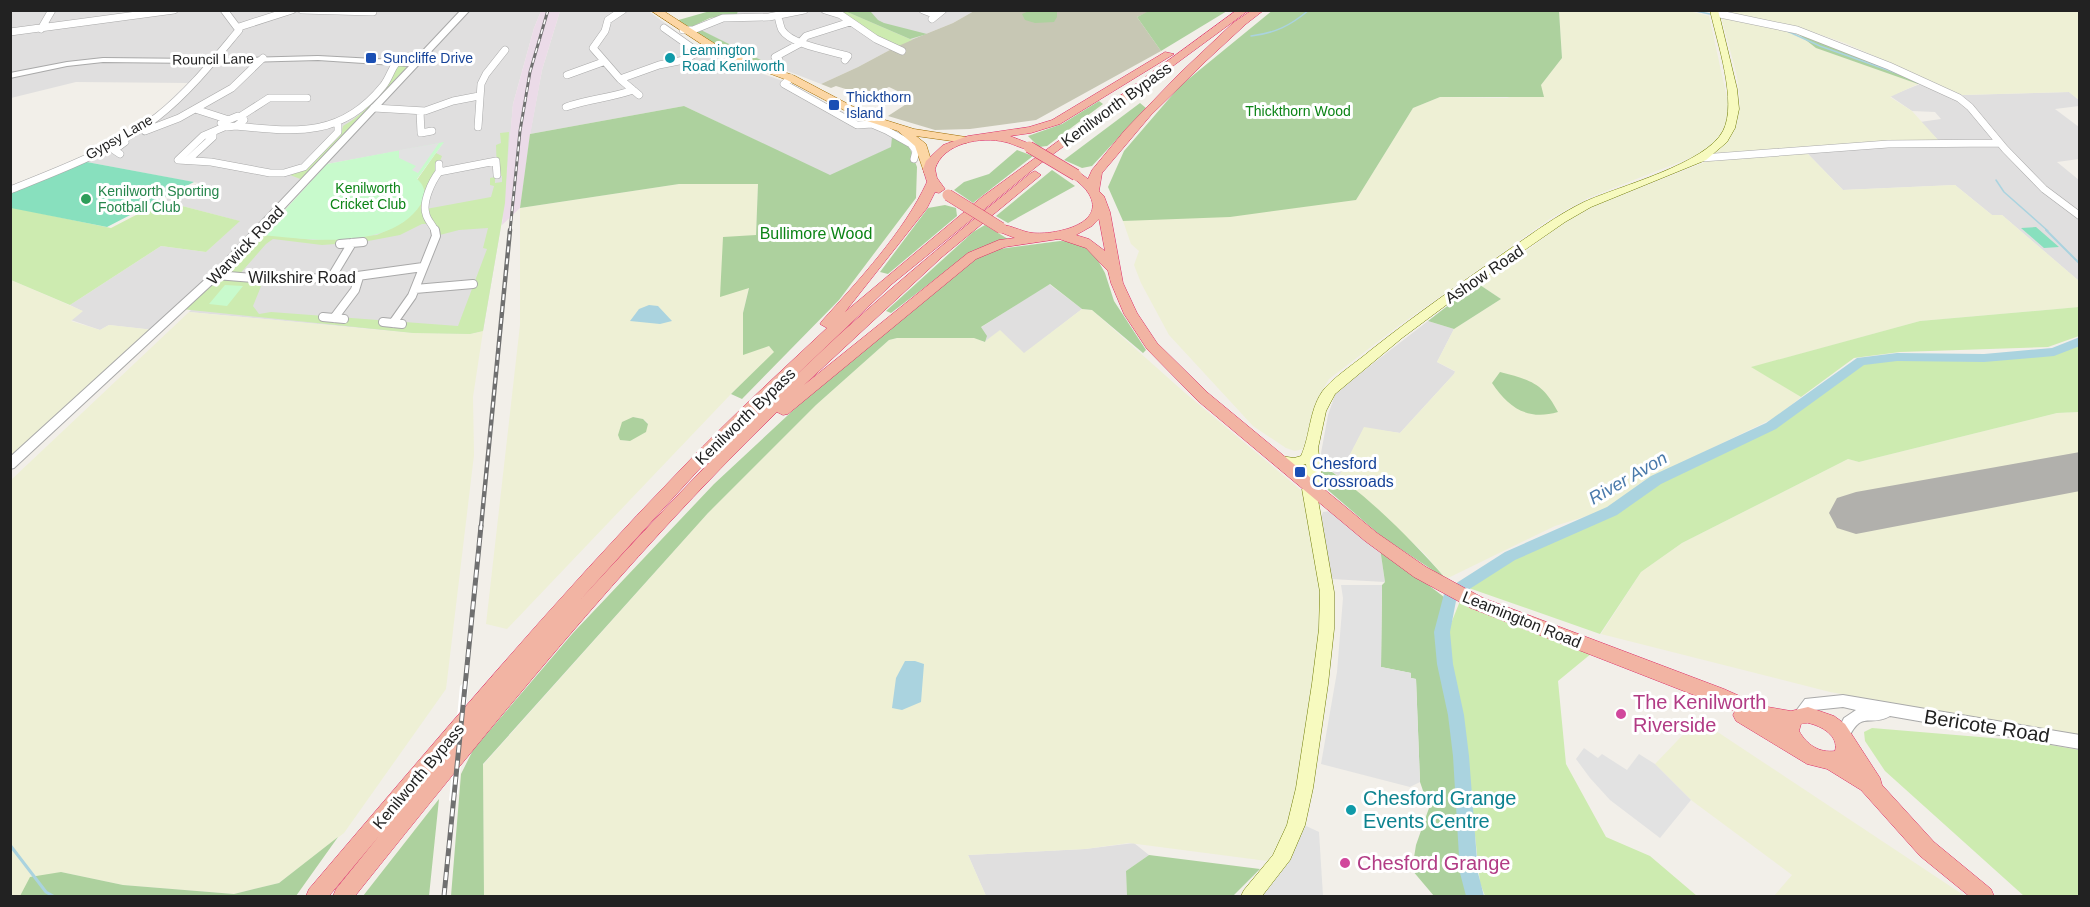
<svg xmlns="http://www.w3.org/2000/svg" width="2090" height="907" font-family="Arial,sans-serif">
  <rect width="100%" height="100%" fill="#f2efe9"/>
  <path fill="#e0dfdf" d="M647 10 706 53 780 80 892 137V147L830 176 684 106 530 134 542 70 560 11Z
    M10 11H541L534 28 513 104 505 203 483 331 470 334 413 333 189 312 262 235 417 180 443 143 316 166 196 291 154 330 109 325 100 330 71 320 82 311 70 305 161 246 206 252 239 221 163 201 198 183 76 160 145 124 188 83 76 82 11 98Z
    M738 11H974L953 23 901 44 858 67 821 84 767 63 692 26 718 16 737 14Z
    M1925 82 1963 103 1993 140 1939 141 1920 122 1941 119 1935 112 1912 111 1890 96Z
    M2069 92 2079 100V106L2055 109 2079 127V159L2057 162 2079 180V212L2071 207 2027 169 1962 95Z
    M1919 145 1998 146 2079 218V281L2002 215H1992L1955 185 1843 190 1807 153Z
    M1049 284 1082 309 1024 354 985 342 980 328Z
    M1428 321 1454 329 1437 362 1456 372 1454 374 1400 433 1364 428 1339 476 1319 464 1328 415 1336 392Z
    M1330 511 1344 519 1380 548 1385 582 1331 579 1320 519 1323 512Z
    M1134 843 1149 855 1126 871 1127 896H986L968 855 1085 849Z"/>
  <path fill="#ebdbe8" d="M541 11H560L542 70 530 136 520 208 502 225 513 104 534 28Z"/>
  <path fill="#c7c7b4" d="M974 11H1151L1137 17 1161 51 1036 120 970 129 935 130 888 116 914 99 889 87 880 91H852L836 86 831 88 821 84 858 67 901 44 953 23Z"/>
  <path fill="#eef0d5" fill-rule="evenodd" d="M1685 10 1709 16 1729 107 1726 126 1719 139 1705 152 1588 198 1551 218 1397 327 1329 379 1316 401 1303 449 1295 451 1286 448 1253 426 1169 335 1141 283 1134 265 1139 251 1131 244 1123 221 1356 200 1413 108 1440 97 1507 98 1541 85 1562 58 1559 11Z
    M1723 11H2079V100L2069 92 1962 95 1845 43 1795 26 1728 14Z
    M1721 16 1785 28 1798 34 1816 48 1918 84 1890 97 1912 111 1939 141 1716 153 1737 124 1740 101 1737 76Z
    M1807 153 1843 190 1955 185 1992 215H2002L2079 281V307L1920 321 1752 367 1801 397 1778 416 1642 482 1609 509 1555 526 1446 579 1424 553 1339 476 1364 427 1400 433 1454 374 1455 371 1437 362 1454 329 1501 299 1477 283 1528 250 1562 224 1594 206 1708 161Z
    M679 184H758L756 235 720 296 749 287 743 313V354L769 346 775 352 731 394 507 629 486 624 520 325V208ZM633 417 643 419 648 423 630 441 620 440Z
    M11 280 83 311 71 321 100 330 109 325 154 330 11 460Z
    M1082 309 1092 310 1184 392 1302 491 1320 581 1323 612 1295 802 1284 840 1267 861 1129 843 1085 849 968 855 986 896H484L483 765 708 513 816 405 889 340 897 338H975L984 342 1000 330 1024 353Z
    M189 312 413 333 470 334 483 331 473 397 474 455 446 689 344 833 279 883 234 894 123 885 61 872 21 896H11V480Z
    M2079 412V735L1830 692 1601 634 1641 572 1682 543 1848 459 1859 462 2057 413Z
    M1698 719 1965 896H1774L1792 875 1691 800 1655 764Z"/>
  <path fill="#cdebb0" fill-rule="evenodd" d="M832 11H845L912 40 896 47Z
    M401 65 408 68 303 180 290 175 307 167 342 130 343 126C365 114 385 90 395 67Z
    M509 132 505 203 483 331 470 334 413 333 181 309 254 236 264 234 313 240 377 235 403 222 417 209V180L436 153 442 156 431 185 430 199 426 209 491 197 494 186 490 185V178L495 177V183L502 182V176L497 175 496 145 501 143 500 133ZM422 224H431L436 236 459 230 488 228 483 248 487 249 458 326 271 312 259 314 253 306 264 279 237 277 266 244 273 239 322 245 363 242 400 235Z
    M163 201 240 221 206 252 161 246 70 305 11 280 10 207 111 228Z
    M2079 307V336L2048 347 1900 352 1854 358 1801 397 1751 367 1920 321Z
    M2079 341V412L2057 413 1859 462 1848 459 1682 543 1641 572 1600 634 1463 586 1505 559 1565 530 1612 511 1656 480 1771 426 1861 361 1897 357 1984 358 2054 352Z
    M1460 601 1592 653 1558 681 1566 764 1606 837 1650 856 1697 896H1485L1480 883 1465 740 1450 662V626Z
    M1872 728 2028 741 2079 750V896H2024L1885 771 1865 741 1864 732Z"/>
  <path fill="#add19e" d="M1151 10H1227V11L1161 51 1137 17Z
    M1273 10 1559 11 1562 58 1541 85 1544 97H1440L1413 108 1356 200 1230 217 1123 221 1108 187 1124 151 1180 86Z
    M710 11H738L737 14 710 18 693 26 767 63 764 66 725 50 675 21Z
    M845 11H877L871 12 878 20 884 23 927 34 910 39Z
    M1029 11H1057V17L1054 22 1035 23 1025 20 1022 14Z
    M1785 28 1925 82 1918 84 1816 48 1798 34Z
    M1099 101 1103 104 1047 146 1039 147 1028 136 1062 124Z
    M1140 103 1146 108 1092 166 1082 168 1064 160Z
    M684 106 830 175 891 147 892 137 909 146 917 167 916 198 839 300 742 399 731 394 774 352 769 346 743 355V313L749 288 720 297 723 237 756 235 758 184H679L520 208 530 134Z
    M1017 150 1033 156 973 203 954 190 964 182 989 174Z
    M1052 170 1075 186 1008 223 996 216Z
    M945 205 956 208 957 216 888 274 880 272 928 208Z
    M985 225 1008 239 972 251 891 313 886 311 973 232Z
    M1060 241 1079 242 1091 248 1105 273 1114 301 1146 350 1143 353 1092 310 1082 309 1050 284 981 327 987 336 985 342 974 338H897L889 340 816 405 708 513 483 764 484 896H451L461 774 473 750 573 633 714 484 830 376 975 259 999 249Z
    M1477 283 1501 299 1454 329 1428 321Z
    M1500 372C1531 380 1543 383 1558 412 1527 421 1508 407 1492 383Z
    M633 417 643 419 648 424 646 432 630 441 620 440 618 435 622 422Z
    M1319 464C1361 488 1414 542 1446 579L1381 536 1322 485Z
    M1380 548 1444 597 1437 636 1456 762 1461 856 1468 896H1434L1412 870 1416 845 1429 808 1420 782 1416 679 1411 678V673L1381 667 1382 585 1385 582Z
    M439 799 429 896H363Z
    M338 837 296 896H20L30 877 61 872 123 885 234 894 279 883Z
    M1149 855 1260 869 1233 896H1127L1126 871Z"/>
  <path fill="#c8facc" d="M444 142 417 179C425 186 427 195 421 204 391 251 310 240 262 235L327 164Z
    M225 285 243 286 227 306 209 304Z"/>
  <path fill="#88e0be" d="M76 160 194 182 107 227 11 208 10 190Z
    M2036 227 2059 247 2044 248 2021 228Z"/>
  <path fill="#e2e2e2" d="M439 143 418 173 412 170 416 166 399 158V150Z
    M1341 585H1382L1381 667 1411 673V678L1416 679 1420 782 1410 787 1321 764 1337 672 1343 598Z
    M1584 748 1598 758 1602 754 1627 770 1639 754 1655 764 1691 800 1660 838 1610 800 1590 778 1576 759Z
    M1304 825 1319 832 1323 896H1257L1287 862Z"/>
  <path fill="#aad3df" d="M649 305 658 306 672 321 660 324 630 321 639 309Z
    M905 661H915L924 664 921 702 902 710 892 708 896 678Z"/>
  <path fill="#fff" d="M469 678 458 794 449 801 460 686Z"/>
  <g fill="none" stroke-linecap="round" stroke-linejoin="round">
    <path stroke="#aad3df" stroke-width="1.5" d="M1691 10 1710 14
      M1787 31 1820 46 1899 74
      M1251 36C1275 33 1290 26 1309 10
      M1996 180 2004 192 2048 231"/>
    <path stroke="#aad3df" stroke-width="2" d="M2046 230 2080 264"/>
    <path stroke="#aad3df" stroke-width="3" d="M10 845 46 892 53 896"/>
    <path fill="#aad3df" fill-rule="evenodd" d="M2080 337V346L2054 356 1984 362 1897 361 1864 365 1776 429 1661 484 1617 515 1515 560 1468 590 1456 601 1450 632 1453 664 1464 715 1469 756 1478 873 1484 896H1466L1460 873 1453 756 1448 715 1437 664 1434 632 1444 594 1458 582 1505 552 1607 507 1651 476 1766 423 1857 358 1897 353 1984 354 2052 348Z"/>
    <path fill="#b1b0ac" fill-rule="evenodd" d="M2080 452V491L1856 534 1837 528 1829 513 1837 498 1856 492Z"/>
    <g stroke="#a9a9a9" stroke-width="8">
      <path id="minor-far1" d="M302 10 373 12
        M623 10 608 20 605 31 593 48 620 79 659 65 684 60 698 52 664 28
        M825 10 841 15 876 39 902 51
        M923 10 936 15
        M1715 13 1797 30 1889 66 1959 98 1970 107 2005 149 2044 189 2080 216
        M778 16C779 20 780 26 782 30 791 45 832 51 848 56L845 60
        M932 19 943 10
        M239 27 292 10
        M41 29 52 10
        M683 30H693L723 18 769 17 804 10
        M10 32 174 10
        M779 60 775 57 799 44 806 36 850 22
        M567 75 603 62
        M791 78 784 84 857 125 872 124 886 130 911 144 916 151 914 159
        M620 79 639 95
        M566 107C588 99 611 98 633 90
        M374 108 425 111 453 101 479 96
        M195 109 226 119
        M420 111 421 133 432 131
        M238 116 244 120 236 126 227 127 221 123Z
        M241 116 269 98H307
        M236 126C296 132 341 138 383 86 389 79 391 69 397 62
        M224 127 203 136 178 160 211 162 270 173H284L304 167 338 132V125
        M478 127 481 84 486 74 505 50
        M145 131 179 118 232 88 263 58
        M120 154 114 150 125 142
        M1702 158 1888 144 1999 143
        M188 160 213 137V133
        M439 172 496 161 497 175
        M10 190C60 170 114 150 157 117 189 92 214 60 239 30L224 10
        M435 231C433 225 427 220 426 214 422 202 432 181 439 172V164"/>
    </g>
    <g stroke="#a9a9a9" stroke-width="10">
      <path id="minor" d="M340 244 363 242
        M216 275 264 279 343 278 423 267
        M331 278 352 243
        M415 289 473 284
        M323 317 344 319
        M334 318 355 290 359 277
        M383 322 402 324
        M393 323 412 296 436 236 435 230"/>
    </g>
    <g stroke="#a9a9a9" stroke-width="2">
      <path id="tertiary" d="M461 10H470L220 277 14 468 10 469V457L212 273 409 66 318 60 200 63 103 62 67 66 10 78V73L67 62 103 58 200 59 318 56 413 61Z
        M1843 695 2080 735V749L1890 716C1869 728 1862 708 1847 741L1842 743 1837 741 1835 736 1844 718 1856 710 1843 707 1814 710 1805 720 1800 722 1795 720 1793 715 1805 699Z"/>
    </g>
    <g stroke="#707d05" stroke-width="1">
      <path id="secondary" d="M1710 10H1718L1737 89 1739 109 1735 128 1727 142 1706 160 1591 207 1565 222 1461 294 1402 338 1335 394 1326 411 1318 448 1323 489 1317 494 1334 592V629L1328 684 1313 788 1305 825 1290 860 1262 896H1241L1244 890 1273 855 1287 825 1296 788 1312 684 1319 629 1320 592 1302 489 1308 484 1306 464 1294 468 1276 465 1274 461 1281 456 1294 458 1301 456C1311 434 1309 407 1325 388 1338 374 1357 362 1371 350 1415 315 1461 283 1507 251 1532 234 1557 215 1584 202 1619 186 1706 164 1723 131 1738 102 1717 42 1710 10Z"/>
    </g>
    <g stroke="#a06b00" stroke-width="1">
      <path id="primary" d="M650 10H662L723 49 795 76 869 115 914 129 966 137 972 140 966 143 916 136 926 144 935 173 933 175H925L915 146 898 131 861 119 787 80 715 53Z"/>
    </g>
    <g stroke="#dc2a67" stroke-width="1">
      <path id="trunk" d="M1237 10H1249L1041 163 892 284 714 453 580 600C664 509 749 418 840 334 902 278 966 225 1031 173L1035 171 1041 175 942 257 804 385 968 253 999 240 1015 238 997 231 995 228 997 225C1008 223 1021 232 1033 233 1053 235 1107 225 1089 194 1085 187 1078 182 1072 177V173H1080L1088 179 1092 170 1125 130 1179 74 1233 23 1252 10H1264L1246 24 1206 61 1151 115 1102 173 1099 191 1104 196 1110 212 1123 283 1137 313 1157 343 1208 393 1377 533 1426 567 1483 598 1724 689 1762 706 1791 711 1808 707 1834 716 1845 724 1880 778 1882 785 1934 842 1991 889 1994 896H1969L1920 856 1861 790 1827 769 1807 764 1736 721 1733 715 1735 711 1471 608 1414 577 1365 541 1198 401 1147 349 1124 314 1111 283 1108 271 1086 248 1059 239 1005 247 976 259 788 414 783 415 777 412C624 561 489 729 355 896H333L336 889 379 836 329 896H306L309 889C432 745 554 600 686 464 731 417 779 373 827 328L820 324 822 321C859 280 904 232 927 182L923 169 926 161 943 145 968 136 1029 127 1052 120 1165 52 1174 54 1060 124 1031 133 1010 136 1033 145V149C1024 151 1015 144 1005 142 981 136 943 143 935 169L937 178 945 189 939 193 935 192 927 208 845 312 982 197ZM1099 219 1105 251 1089 239 1076 235 1092 226ZM1808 723C1822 726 1839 736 1835 751 1819 753 1807 745 1799 731L1801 724Z"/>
    </g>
    <use href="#minor-far1" stroke="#fff" stroke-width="7"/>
    <use href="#minor" stroke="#fff" stroke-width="8"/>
    <use href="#tertiary" fill="#fff" fill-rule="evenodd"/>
    <use href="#secondary" fill="#f7fabf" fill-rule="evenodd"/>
    <use href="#primary" fill="#fcd6a4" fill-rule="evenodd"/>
    <use href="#trunk" fill="#f2b4a3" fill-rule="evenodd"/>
    <g stroke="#707070" stroke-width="3">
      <path id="rail-far2" d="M510 231 520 131 530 72 548 10"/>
    </g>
    <g stroke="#707070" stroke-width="4.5">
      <path id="rail-far1" d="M481 527 510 230"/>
    </g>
    <g stroke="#707070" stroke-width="5">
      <path id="rail" d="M444 896 481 526"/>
    </g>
    <use href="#rail-far2" stroke="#fff" stroke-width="1.5" stroke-dasharray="5" stroke-linecap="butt"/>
    <use href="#rail-far1" stroke="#fff" stroke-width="2" stroke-dasharray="6" stroke-linecap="butt"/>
    <use href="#rail" stroke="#fff" stroke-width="3" stroke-dasharray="8" stroke-linecap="butt"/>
    <g stroke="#dc2a67" stroke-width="12" stroke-linecap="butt">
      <path id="trunk-bridge" d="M1029 147 1076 175
        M948 195 1001 228"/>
    </g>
    <use href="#trunk-bridge" stroke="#f2b4a3" stroke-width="11"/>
  </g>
  <g fill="#1a4fb4" stroke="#fff" stroke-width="2">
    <rect x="365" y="52" width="12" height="12" rx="3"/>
    <rect x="828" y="99" width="12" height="12" rx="3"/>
    <rect x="1294" y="466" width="12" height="12" rx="3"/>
  </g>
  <g fill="#0f9aa8" stroke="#fff" stroke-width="2">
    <circle cx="670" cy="58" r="6"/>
    <circle cx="1351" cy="810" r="6"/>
  </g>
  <circle fill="#2e9e5b" stroke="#fff" stroke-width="2" cx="86" cy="199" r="6"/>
  <g fill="#d1479c" stroke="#fff" stroke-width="2">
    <circle cx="1621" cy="714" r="6"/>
    <circle cx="1345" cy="863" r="6"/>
  </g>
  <g text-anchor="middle" stroke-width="6" stroke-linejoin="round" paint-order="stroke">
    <g font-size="14" fill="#0d838f" stroke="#fff" text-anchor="start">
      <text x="682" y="55">Leamington<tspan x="682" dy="16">Road Kenilworth</tspan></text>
    </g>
    <g font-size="14" fill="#164399" stroke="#fff" text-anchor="start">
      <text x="383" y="63">Suncliffe Drive</text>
      <text x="846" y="102">Thickthorn<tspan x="846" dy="16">Island</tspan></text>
    </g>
    <g font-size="14" fill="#222" stroke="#fff">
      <text transform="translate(213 59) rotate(-1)" y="5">Rouncil Lane</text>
      <text transform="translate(119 137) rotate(-30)" y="5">Gypsy Lane</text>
    </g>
    <g font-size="14" fill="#0c8416" stroke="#fff">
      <text x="1298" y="116">Thickthorn Wood</text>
      <text x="368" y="193">Kenilworth<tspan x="368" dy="16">Cricket Club</tspan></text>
    </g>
    <g font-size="14" fill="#27864d" stroke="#fff" text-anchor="start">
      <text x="98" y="196">Kenilworth Sporting<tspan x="98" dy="16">Football Club</tspan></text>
    </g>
    <g font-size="16" fill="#222" stroke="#fff">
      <text transform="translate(1116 104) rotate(-36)" y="6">Kenilworth Bypass</text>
      <text transform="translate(245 245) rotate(-46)" y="6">Warwick Road</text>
      <text transform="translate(1484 274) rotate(-34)" y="6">Ashow Road</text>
      <text x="302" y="283">Wilkshire Road</text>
      <text transform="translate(745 416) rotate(-44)" y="6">Kenilworth Bypass</text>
      <text transform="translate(1522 619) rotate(22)" y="6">Leamington Road</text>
      <text transform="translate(418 776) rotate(-50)" y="6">Kenilworth Bypass</text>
    </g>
    <g font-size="16" fill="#0c8416" stroke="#fff">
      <text x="816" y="239">Bullimore Wood</text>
    </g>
    <g font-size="16" fill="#164399" stroke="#fff" text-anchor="start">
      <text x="1312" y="469">Chesford<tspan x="1312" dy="18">Crossroads</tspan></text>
    </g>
    <g font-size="18" font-style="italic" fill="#4a7aab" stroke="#fff">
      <text transform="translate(1628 478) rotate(-30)" y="6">River Avon</text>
    </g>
    <g font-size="20" fill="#b23c85" stroke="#fff" text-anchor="start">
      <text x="1633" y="709">The Kenilworth<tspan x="1633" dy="23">Riverside</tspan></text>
      <text x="1357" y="870">Chesford Grange</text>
    </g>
    <g font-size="20" fill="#222" stroke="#fff">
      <text transform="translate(1987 726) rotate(9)" y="7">Bericote Road</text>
    </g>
    <g font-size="20" fill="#0d838f" stroke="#fff" text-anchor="start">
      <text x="1363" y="805">Chesford Grange<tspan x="1363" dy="23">Events Centre</tspan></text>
    </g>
  </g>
  <rect width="2090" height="907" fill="none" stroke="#222222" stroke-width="24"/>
</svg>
